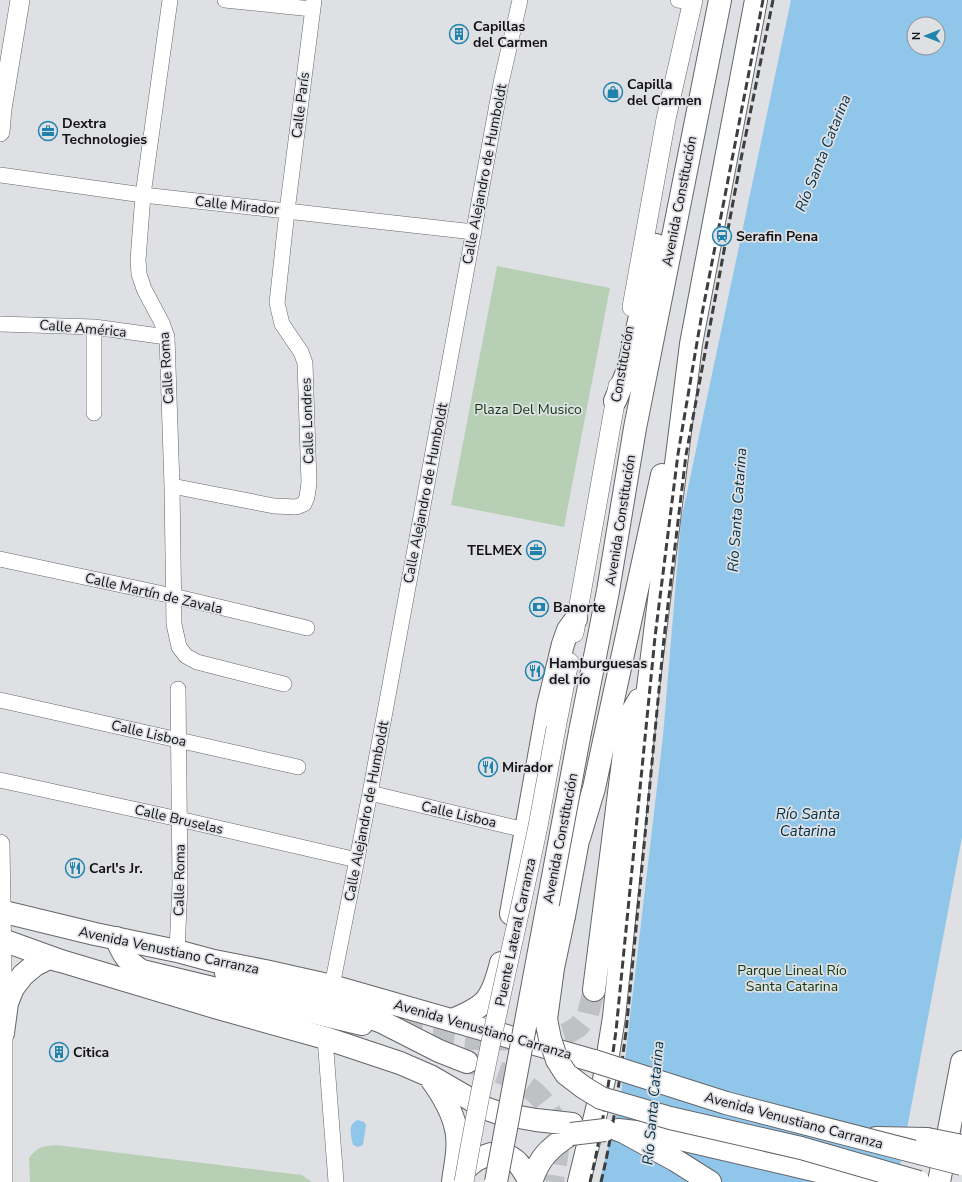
<svg xmlns="http://www.w3.org/2000/svg" width="962" height="1182" font-family="'Nunito Sans',sans-serif">
  <rect width="100%" height="100%" fill="#dfe0e4"/>
  <path fill="#b7d0b5" d="M497 266 610 288 564 527 451 505Z
    M56 1145 302 1175 312 1182H30L29 1158C38 1147 42 1146 56 1145Z"/>
  <path fill="#90c6e9" fill-rule="evenodd" d="M791 0H962V837L897 1182H599L620 1102 663 736 681 521ZM914 24H938V48H914Z
    M358 1120 364 1122 366 1125 363 1145 358 1147 353 1145C351 1135 347 1124 358 1120Z"/>
  <g fill="none" stroke-linecap="round" stroke-linejoin="round">
    <path stroke="#c0c1c5" stroke-width="22" stroke-dasharray="22 11" stroke-linecap="butt" d="M467 1062C501 1073 533 1080 551 1113 555 1120 558 1126 558 1133 560 1149 555 1166 553 1182"/>
    <path stroke="#c0c1c5" stroke-width="22" stroke-dasharray="22 11" stroke-linecap="butt" d="M400 1030 471 1039 544 1040 566 1034 578 1027 588 1014 594 990"/>
    <g stroke="#646568" stroke-width="16">
      <path id="minor" d="M170 0 143 195 138 260 139 274 144 289 162 323 167 337 172 486 174 624 179 647 186 656 197 662 284 684
        M225 0 312 9
        M678 0 692 2
        M0 175 143 195 474 232
        M0 324 94 327 167 337
        M94 327V413
        M172 486 274 506 296 507 304 504 307 497 309 483 305 363 301 352 282 324 277 303 287 211 314 0
        M0 559 173 596 307 628
        M0 700 298 767
        M0 780 179 819 357 860
        M370 793 525 830
        M177 951 180 884 178 689
        M332 986 370 793 501 83 520 0
        M325 1038 336 1182"/>
    </g>
    <g stroke="#646568" stroke-width="20">
      <path id="tertiary" d="M0 132 2 109 20 0
        M632 307 666 119 693 0
        M574 633 618 386
        M556 728 569 662
        M0 844 3 1033V1182"/>
    </g>
    <g stroke="#646568" stroke-width="24">
      <path id="primary" d="M0 911 95 934 177 951 214 961 265 971 332 986 594 1061
        M511 914 548 706 563 644 568 630 576 619
        M0 939 61 961 218 1008 325 1038 400 1063 430 1076 487 1109 502 1114 536 1120 572 1124
        M226 973 233 978 265 988 349 1010 382 1022 439 1051 467 1062
        M452 1020C487 1006 492 999 501 963
        M3 1033 7 1003 13 988 23 975 35 965 49 958 60 961
        M431 1079C442 1094 452 1110 456 1129 460 1146 455 1165 453 1182
        M618 1130 663 1135 865 1182
        M876 1138 927 1139
        M456 1180C470 1160 497 1142 518 1163 523 1169 526 1175 530 1182
        M531 1182C539 1158 549 1148 571 1134"/>
    </g>
    <g stroke="#646568" stroke-width="24">
      <path id="trunk" d="M615 401 628 370 656 245
        M580 732 608 591 635 428 720 0
        M579 838 594 788 603 746 662 475
        M564 916 581 824
        M116 938C123 954 127 962 142 971L362 1024
        M594 990 626 738 632 712 639 700
        M622 1131 675 1160 710 1182
        M579 1182 604 1080 614 1017 648 688 691 344 756 0
        M939 1182 962 1062"/>
    </g>
    <use href="#minor" stroke="#fff" stroke-width="15"/>
    <use href="#tertiary" stroke="#fff" stroke-width="19"/>
    <use href="#primary" stroke="#fff" stroke-width="22"/>
    <use href="#trunk" stroke="#fff" stroke-width="22"/>
    <path stroke="#3d3e40" stroke-width="3" stroke-dasharray="8 4" stroke-linecap="butt" d="M590 1182C602 1132 609 1081 616 1031L655 637 678 454 701 319 763 0
      M601 1182C613 1133 619 1082 626 1032L664 638 686 455 742 154 773 0"/>
    <g stroke="#646568" stroke-width="20" stroke-linecap="butt">
      <path id="tertiary-bridge" d="M464 1182C484 1063 513 945 538 826 544 794 550 761 556 728"/>
    </g>
    <g stroke="#646568" stroke-width="24" stroke-linecap="butt">
      <path id="primary-bridge" d="M594 1061 726 1103 962 1164
        M571 1134 605 1130
        M927 1139 962 1146"/>
    </g>
    <g stroke="#646568" stroke-width="24" stroke-linecap="butt">
      <path id="trunk-bridge" d="M564 916 553 968 546 1019 550 1039 557 1060 566 1074 583 1087 601 1098 670 1118 801 1148 919 1182
        M496 1182 580 732"/>
    </g>
    <use href="#tertiary-bridge" stroke="#fff" stroke-width="19"/>
    <use href="#primary-bridge" stroke="#fff" stroke-width="22"/>
    <use href="#trunk-bridge" stroke="#fff" stroke-width="22"/>
  </g>
  <defs>
    <g id="building-ring" transform="scale(1)"><circle r="9.5" fill="#dfe0e4" stroke="#2083ad" stroke-width="1.5"/><path d="M-4-6H4V6H1V3H-1V6H-4ZM-2.5-4.3h1.7v1.8h-1.7ZM.8-4.3h1.7v1.8H.8ZM-2.5-1h1.7V.8h-1.7ZM.8-1h1.7V.8H.8Z" fill="#2083ad"/></g>
    <g id="shop-ring" transform="scale(1)"><circle r="9.5" fill="#dfe0e4" stroke="#2083ad" stroke-width="1.5"/><path d="M-5-2.5h2.3a2.7 3.5 0 0 1 5.4 0H5L5.5 6h-11ZM-1.5-2.5h3a1.5 2.3 0 0 0-3 0Z" fill="#2083ad"/></g>
    <g id="office-ring" transform="scale(1)"><circle r="9.5" fill="#dfe0e4" stroke="#2083ad" stroke-width="1.5"/><path d="M-6-3h4V-5.5h4V-3h4V5H-6ZM-1-4.5V-3h2v-1.5ZM-6 0V1H6V0Z" fill="#2083ad"/></g>
    <g id="station-ring" transform="scale(1)"><circle r="9.5" fill="#dfe0e4" stroke="#2083ad" stroke-width="1.5"/><path d="M-3-6H3Q5-6 5-4V2Q5 4 3 4L4.5 6H3L1.5 4h-3L-3 6H-4.5L-3 4Q-5 4-5 2V-4Q-5-6-3-6ZM-3.5-4v3h7v-3ZM-3.5 1v1.5H-2V1ZM2 1v1.5H3.5V1Z" fill="#2083ad"/></g>
    <g id="bank-ring" transform="scale(1)"><circle r="9.5" fill="#dfe0e4" stroke="#2083ad" stroke-width="1.5"/><path d="M-6-4H6V4H-6ZM0-2.3a2.3 2.3 0 1 0 0 4.6a2.3 2.3 0 1 0 0-4.6Z" fill="#2083ad"/></g>
    <g id="restaurant-ring" transform="scale(1)"><circle r="9.5" fill="#dfe0e4" stroke="#2083ad" stroke-width="1.5"/><path d="M-5-6h1v4h1v-4h1v4h1v-4h1v5L-1.5 .5V6h-2V.5L-5-1ZM5-6V6H3V1.5H1.5Q1.5-4 5-6Z" fill="#2083ad"/></g>
  </defs>
  <g fill-rule="evenodd">
    <use href="#building-ring" x="459" y="34"/>
    <use href="#shop-ring" x="613" y="92"/>
    <use href="#office-ring" x="48" y="131"/>
    <use href="#station-ring" x="722" y="236"/>
    <use href="#office-ring" x="536" y="550"/>
    <use href="#bank-ring" x="539" y="607"/>
    <use href="#restaurant-ring" x="535" y="671"/>
    <use href="#restaurant-ring" x="488" y="767"/>
    <use href="#restaurant-ring" x="75" y="868"/>
    <use href="#building-ring" x="59" y="1052"/>
  </g>
  <g text-anchor="middle" stroke-width="3.5" stroke-linejoin="round" paint-order="stroke">
    <g font-size="14" font-weight="bold" fill="#131315" stroke="#dfe0e4" text-anchor="start">
      <text x="473" y="31">Capillas<tspan x="473" dy="16">del Carmen</tspan></text>
      <text x="627" y="89">Capilla<tspan x="627" dy="16">del Carmen</tspan></text>
      <text x="62" y="128">Dextra<tspan x="62" dy="16">Technologies</tspan></text>
      <text x="736" y="241">Serafin Pena</text>
      <text x="522" y="555" text-anchor="end">TELMEX</text>
      <text x="553" y="612">Banorte</text>
      <text x="549" y="668">Hamburguesas<tspan x="549" dy="16">del río</tspan></text>
      <text x="502" y="772">Mirador</text>
      <text x="89" y="873">Carl's Jr.</text>
      <text x="73" y="1057">Citica</text>
    </g>
    <g font-size="14" fill="#131315" stroke="#dfe0e4">
      <text transform="translate(300 105) rotate(-83)" y="5">Calle París</text>
      <text transform="translate(484 174) rotate(-79)" y="5">Calle Alejandro de Humboldt</text>
      <text transform="translate(679 201) rotate(-79)" y="5">Avenida Constitución</text>
      <text transform="translate(237 205) rotate(6)" y="5">Calle Mirador</text>
      <text transform="translate(83 328) rotate(5)" y="5">Calle América</text>
      <text transform="translate(622 364) rotate(-80)" y="5">Constitución</text>
      <text transform="translate(166 368) rotate(-94)" y="5">Calle Roma</text>
      <text transform="translate(307 421) rotate(-92)" y="5">Calle Londres</text>
      <text transform="translate(425 493) rotate(-79)" y="5">Calle Alejandro de Humboldt</text>
      <text transform="translate(620 520) rotate(-81)" y="5">Avenida Constitución</text>
      <text transform="translate(154 593) rotate(13)" y="5">Calle Martín de Zavala</text>
      <text transform="translate(149 733) rotate(13)" y="5">Calle Lisboa</text>
      <text transform="translate(366 811) rotate(-79)" y="5">Calle Alejandro de Humboldt</text>
      <text transform="translate(459 814) rotate(13)" y="5">Calle Lisboa</text>
      <text transform="translate(179 819) rotate(13)" y="5">Calle Bruselas</text>
      <text transform="translate(560 838) rotate(-79)" y="5">Avenida Constitución</text>
      <text transform="translate(179 880) rotate(-89)" y="5">Calle Roma</text>
      <text transform="translate(515 932) rotate(-78)" y="5">Puente Lateral Carranza</text>
      <text transform="translate(169 950) rotate(12)" y="5">Avenida Venustiano Carranza</text>
      <text transform="translate(483 1029) rotate(16)" y="5">Avenida Venustiano Carranza</text>
      <text transform="translate(794 1120) rotate(15)" y="5">Avenida Venustiano Carranza</text>
    </g>
    <g font-size="14" fill="#0b380d" stroke="#dfe0e4">
      <text x="528" y="414">Plaza Del Musico</text>
      <text x="792" y="975">Parque Lineal Río<tspan x="792" dy="16">Santa Catarina</tspan></text>
    </g>
    <g font-size="15" font-style="italic" fill="#013047" stroke="#dfe0e4">
      <text transform="translate(823 153) rotate(-68)" y="5">Río Santa Catarina</text>
      <text transform="translate(737 510) rotate(-86)" y="5">Río Santa Catarina</text>
      <text x="808" y="819">Río Santa<tspan x="808" dy="17">Catarina</tspan></text>
      <text transform="translate(653 1103) rotate(-85)" y="5">Río Santa Catarina</text>
    </g>
  </g>
  <g transform="translate(926 36) rotate(270)"><circle r="19" fill="#dfe0e4" stroke="#8d8e91"/>
  <path d="M0-3L7 15L0 10L-7 15Z" fill="#2083ad"/>
  <text y="-6" font-size="11" font-weight="bold" text-anchor="middle" fill="#131315">N</text>
  </g>
</svg>
